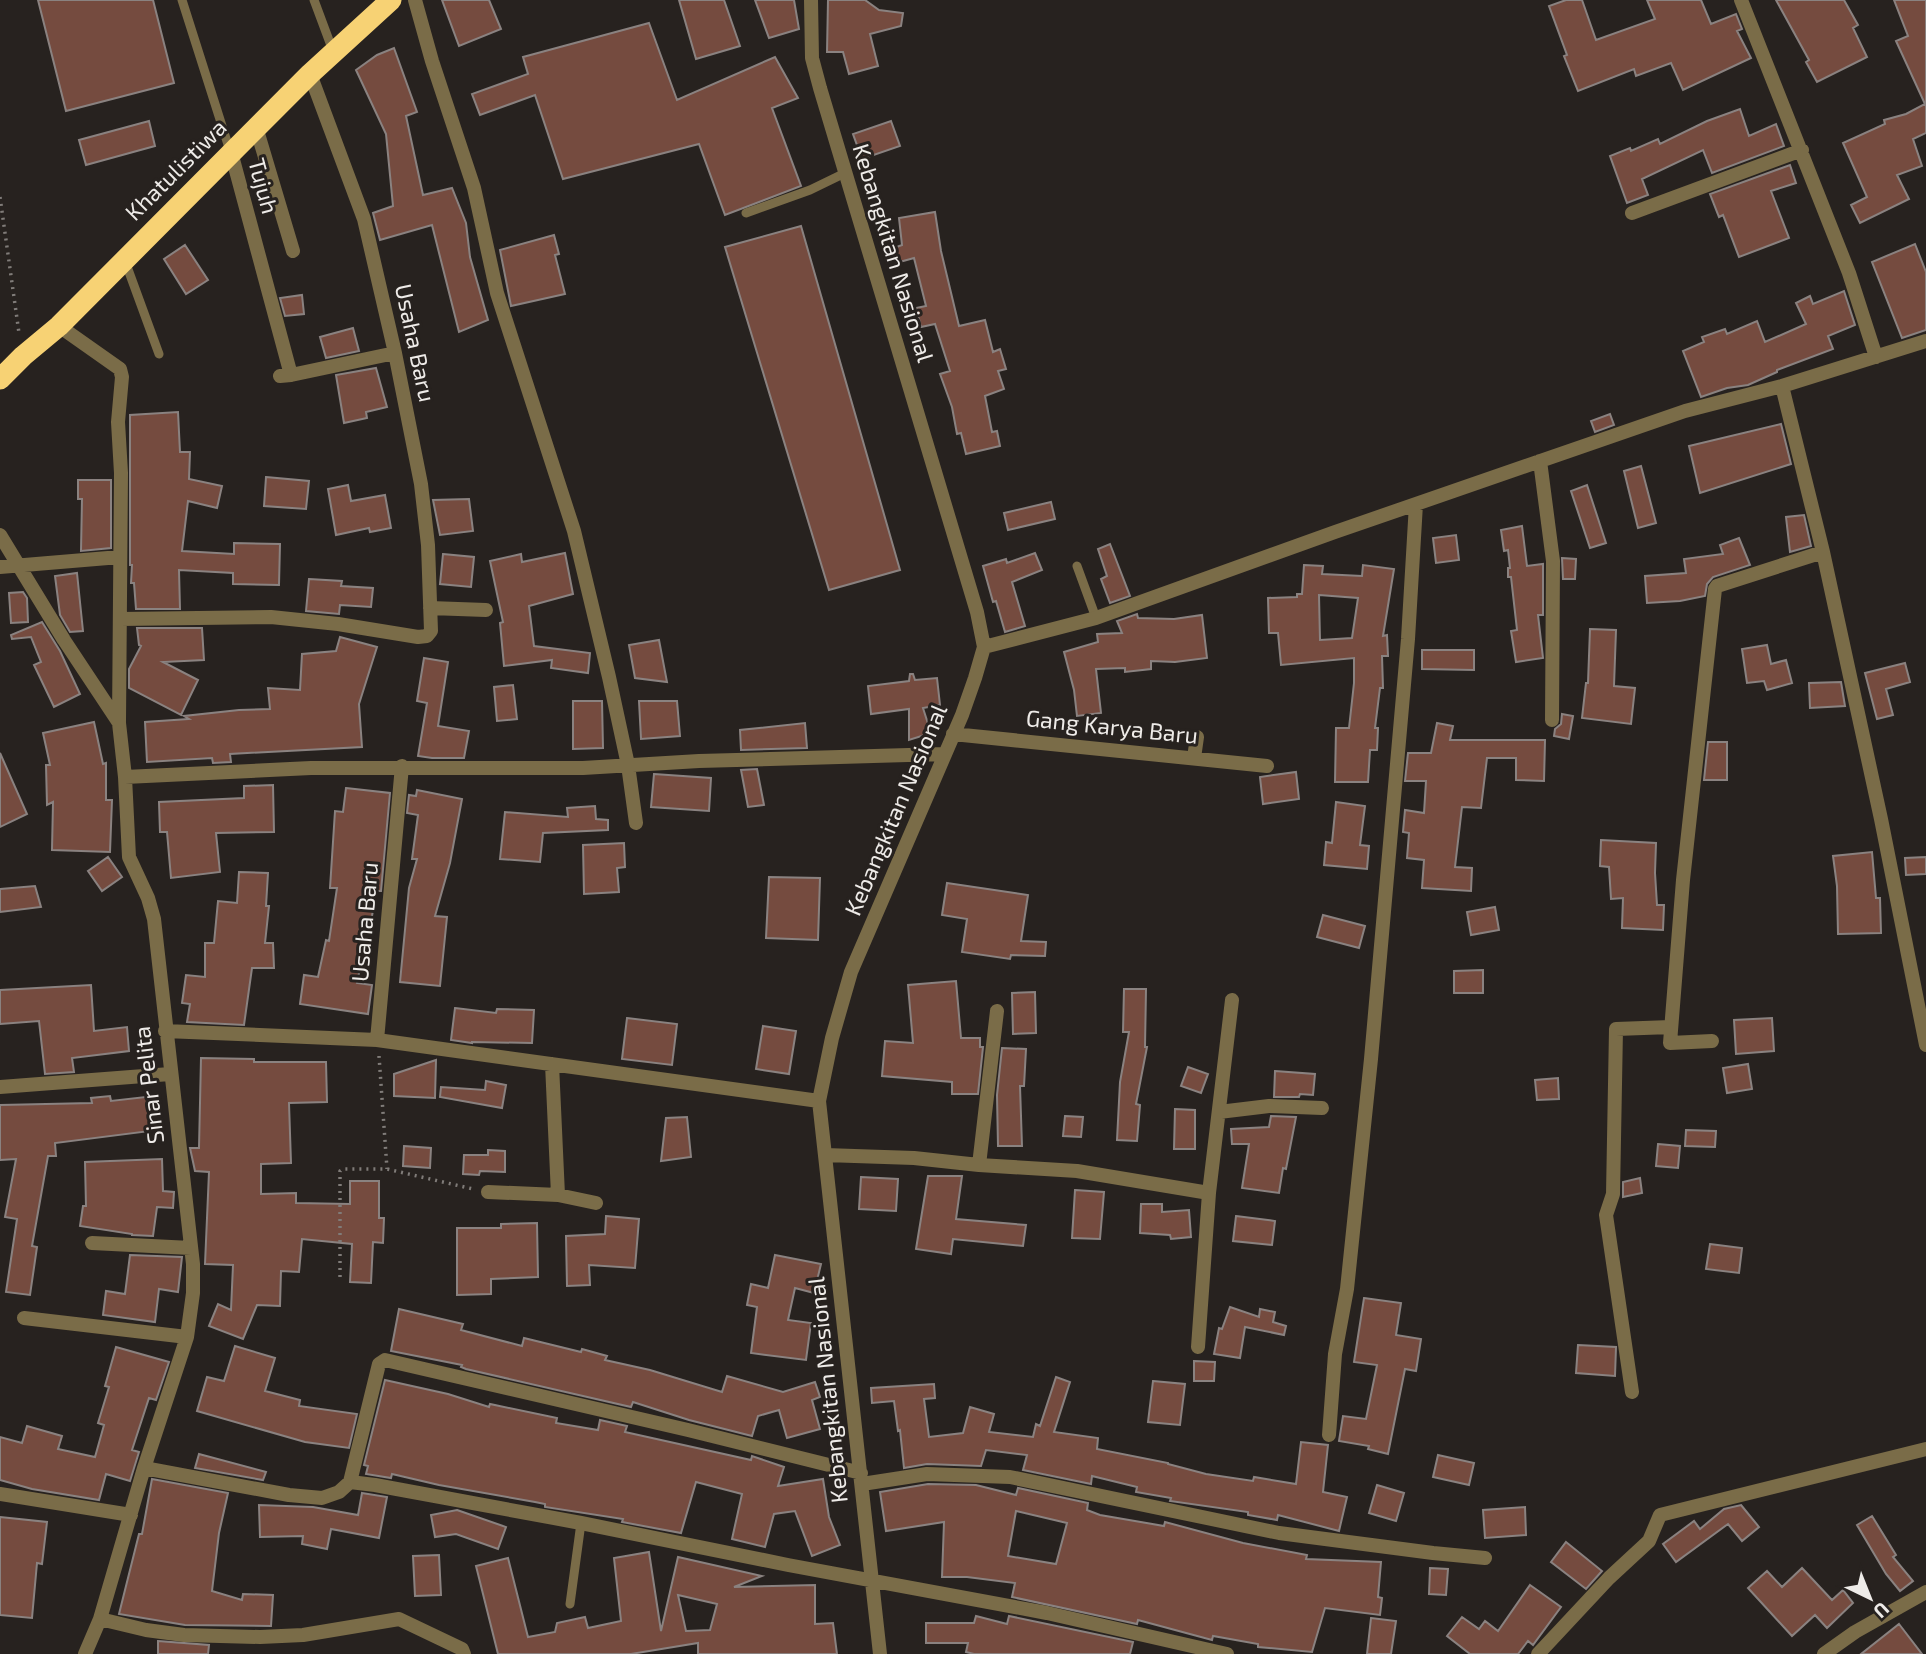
<svg xmlns="http://www.w3.org/2000/svg" width="1926" height="1654" font-family="'Exo 2',sans-serif">
  <rect width="100%" height="100%" fill="#27221f"/>
  <path fill="#754b3f" stroke="#8a8280" stroke-width="2" fill-rule="evenodd" d="M38 0H153L174 83 66 111Z
    M442 0H489L501 29 459 46Z
    M679 0H724L740 46 696 59Z
    M755 0H794L799 29 769 38Z
    M828 0H865L879 10 903 13 901 26 870 34 878 66 849 74 843 52H827Z
    M1566 0H1582L1596 40 1655 19 1647 0H1701L1711 24 1736 14 1742 29 1737 31 1751 58 1683 90 1671 63 1636 76 1634 69 1578 91 1564 56 1567 55 1549 6Z
    M1776 0H1844L1858 25 1853 28 1867 57 1817 82 1806 62 1809 60Z
    M1894 0H1926V133L1913 139 1922 166 1897 175 1909 199 1860 223 1851 205 1867 197 1843 143 1885 124 1884 120 1906 114 1925 104 1896 41 1908 36Z
    M649 23 677 100 775 57 798 98 772 108 801 186 725 215 699 144 563 179 535 95 480 115 472 94 528 74 523 57Z
    M394 48 417 112 406 116 423 195 452 188 466 223 470 257 488 320 459 332 432 225 380 240 373 213 393 206 386 134 356 70 377 55Z
    M1740 109 1749 136 1776 124 1784 146 1712 173 1703 150 1642 179 1648 195 1627 203 1610 156 1630 148 1631 151 1658 139 1660 144 1707 121Z
    M149 121 155 146 86 165 79 140Z
    M891 121 900 146 862 159 853 134Z
    M1790 165 1796 183 1771 191 1789 238 1739 257 1723 215 1719 217 1710 194Z
    M935 212 941 251 959 326 985 320 993 352 1000 349 1006 369 998 371 1004 389 985 396 992 432 997 431 1000 446 966 454 961 433 957 434 952 407 940 374 950 371 935 324 921 327 916 308 926 306 914 258 896 263 891 249 902 245 899 218Z
    M801 226 900 570 829 590 725 247Z
    M554 235 559 254 555 255 565 294 511 306 500 250Z
    M1915 244 1926 272V330L1902 338 1872 262Z
    M185 245 208 280 186 294 164 259Z
    M1844 291 1855 325 1828 336 1833 349 1777 370V372L1748 385 1727 388 1701 397 1683 351 1704 342 1702 337 1725 329 1727 334 1757 321 1765 342 1806 324 1796 303 1810 296 1813 304Z
    M302 295 304 314 285 316 280 298Z
    M353 328 359 351 326 358 320 337Z
    M376 368 387 407 366 412 367 418 344 423 336 375Z
    M178 412 180 452H190L189 479 222 486 217 508 188 501 182 551 234 554V543L280 544 279 585 233 584V573L179 570 180 609H136L134 583H131L132 565H130V415Z
    M1610 414 1614 425 1595 432 1591 421Z
    M1781 424 1791 464 1700 493 1689 446Z
    M1641 466 1656 523 1638 528 1624 471Z
    M266 477 309 481 306 509 264 506Z
    M78 480H111V548L81 551 82 499H78Z
    M348 485 351 501 385 495 391 528 370 532 369 528 336 535 328 489Z
    M1587 485 1606 543 1590 548 1571 491Z
    M469 499 473 531 440 535 433 500Z
    M1051 502 1055 519 1008 530 1004 513Z
    M1804 515 1811 546 1790 552 1786 517Z
    M1522 526 1527 566 1543 564V615H1538L1543 658 1516 662 1511 631 1517 630 1511 577H1508V568H1510L1508 550 1504 551 1501 530Z
    M1456 535 1459 560 1436 563 1433 538Z
    M1739 538 1750 565 1713 577 1707 584 1705 596 1680 601 1647 603 1645 576 1686 573 1684 559 1723 554 1720 545Z
    M1110 544 1130 596 1110 603 1101 579 1107 576 1098 549Z
    M565 553 573 594 529 606 534 646 590 653 588 673 551 668 552 660 504 666 500 623 503 622 490 561 521 554 522 562Z
    M1035 553 1042 570 1012 582 1025 626 1005 632 996 601 993 602 983 566 1006 559 1007 563Z
    M443 554 474 557 471 587 440 584Z
    M1562 558 1576 559 1575 579H1563Z
    M1304 565 1323 566 1322 574 1362 576 1363 565 1394 569 1383 636 1387 635 1388 656H1382L1383 688H1380L1375 728H1378L1377 750H1370L1368 782H1335L1336 728H1349L1354 683V658L1281 665 1278 633H1269L1268 598 1297 597V594H1302ZM1319 595 1358 598 1352 638 1320 640Z
    M77 573 83 631 70 632 60 615 55 576Z
    M309 579 342 581 341 586 373 588 371 607 340 605 339 614 306 611Z
    M23 592 27 598 28 622 11 623 9 593Z
    M1137 614 1138 618 1174 619 1202 615 1207 658 1175 662 1151 661V669L1125 672V668L1096 669 1101 713 1077 716 1074 690 1064 652 1098 642 1097 634 1122 633 1117 621Z
    M42 622 60 651 80 694 54 707 34 665 41 662 31 637 12 639 11 635Z
    M137 628H202L204 660 163 662 198 680 181 715 129 688V669L141 646 139 645Z
    M1590 629 1616 630 1614 686 1635 688 1631 724 1582 718 1586 683H1588Z
    M340 637 377 647 359 704 362 747 230 754 231 762 213 763 212 758 147 762 145 722 189 719 184 716 239 710 270 709 268 688 300 690 302 654 336 651Z
    M659 640 667 682 635 678 629 645Z
    M1767 645 1771 664 1786 660 1792 683 1767 690 1764 681 1747 683 1742 649Z
    M1422 650H1474V670L1422 669Z
    M424 658 448 662 438 726 469 731 464 758H432L418 756 427 703 417 701Z
    M1905 663 1910 682 1886 689 1893 715 1877 719 1865 673Z
    M910 674H913L915 680 937 678 940 705 923 708 931 733 909 740V709L871 714 868 686 909 681Z
    M1841 682 1845 706 1810 708 1809 683Z
    M513 685 517 719 497 721 494 687Z
    M573 701H602L603 748 573 749Z
    M639 701H677L680 736 641 739Z
    M1562 714 1573 716 1569 739 1554 736 1555 729 1561 724Z
    M94 722 103 764 106 763V800H112L110 852 52 850 53 802 47 805 46 765H50L43 733Z
    M805 723 807 748 741 750 740 730Z
    M1437 723 1453 726 1450 740H1545L1544 781 1516 780V758H1487L1481 808 1462 807 1455 867 1472 868 1471 891 1422 888 1424 860 1407 858 1409 833 1403 832 1405 810 1424 813 1426 781H1405L1408 753H1431Z
    M1708 742H1727V780H1704Z
    M0 753 27 814 0 827Z
    M757 769 764 805 748 807 741 770Z
    M1296 772 1299 799 1263 804 1260 777Z
    M654 774 711 778 709 811 651 807Z
    M273 785 274 832 216 833 220 872 171 878 167 832H160L159 802 244 798V786Z
    M346 788 390 793 381 891H376L369 935 367 934 357 983 372 985 368 1014 300 1004 304 975 318 977 326 940 329 941 337 888H330L335 811 343 812Z
    M417 790 462 799 450 863 435 916 447 917 440 986 400 982 409 888 417 859H412L418 815 407 813 409 795 416 796Z
    M1336 802 1365 806 1360 845 1369 846 1367 869 1324 865 1326 842 1332 843Z
    M595 806 596 819 608 820V830L543 833 540 862 500 859 505 812 568 817 567 808Z
    M1601 840 1656 843 1655 873 1657 905H1664L1663 930 1622 928 1623 898 1611 899 1609 867 1600 866Z
    M624 843 625 867 617 868 619 892 584 894 583 845Z
    M1872 852 1876 898H1880L1881 933 1838 934 1837 886 1833 856Z
    M108 857 122 877 102 891 88 871Z
    M1926 857V874L1906 875 1905 858Z
    M239 872 268 873 266 906H269L265 943H273L274 968H252L244 1025 187 1022 190 1004 182 1003 186 975 205 977V943H214L218 901 237 903Z
    M769 877 820 878 818 940 766 938Z
    M947 883 1028 895 1021 941 1046 942 1045 956 1011 955 1010 959 962 952 967 919 942 915Z
    M35 886 41 907 0 912V889Z
    M1495 907 1499 930 1471 935 1467 912Z
    M1323 915 1365 926 1359 948 1317 937Z
    M1483 970V993H1454V971Z
    M956 981 961 1038H980V1047H983L978 1094H952V1082L882 1076 885 1041 913 1043 908 985Z
    M91 985 94 1031 127 1027 129 1051 72 1058 74 1072 45 1074 39 1021 0 1024V990Z
    M1124 989H1146L1145 1047H1147L1136 1104 1140 1105 1137 1141 1117 1140 1120 1082 1129 1032H1123Z
    M1035 992 1036 1033 1013 1034 1012 993Z
    M455 1008 496 1013 497 1009 534 1010 532 1043 472 1042V1043L451 1040Z
    M627 1018 677 1024 672 1065 622 1059Z
    M1772 1018 1774 1051 1736 1054 1734 1020Z
    M763 1026 796 1031 789 1074 756 1069Z
    M1002 1048 1026 1049 1024 1086H1020L1022 1146H998L997 1095Z
    M201 1058 254 1059V1062H326L327 1102 289 1103 291 1163 261 1164V1194L296 1193V1203L350 1204V1181H379V1218H384L383 1243 373 1242 371 1283 350 1282 352 1244 302 1239 299 1272 281 1271 280 1306 257 1305 243 1339 209 1326 218 1304 231 1310 233 1265 205 1264 209 1172 195 1171 190 1148H199Z
    M436 1060 435 1098 394 1096V1074Z
    M1748 1064 1752 1089 1727 1093 1723 1068Z
    M1188 1067 1208 1074 1201 1093 1181 1086Z
    M1275 1071 1315 1074 1313 1095 1300 1094 1299 1097H1274Z
    M1558 1078 1559 1099 1537 1100 1535 1080Z
    M486 1081 506 1085 502 1108 440 1097 441 1087 485 1090Z
    M110 1096 111 1101 154 1096 158 1130 55 1143 56 1156H48L32 1246 37 1247 30 1295 6 1292 17 1219 5 1217 16 1159 0 1160V1105L92 1103 91 1098Z
    M1175 1109 1195 1110V1149H1174Z
    M1065 1116 1083 1117 1081 1137 1063 1136Z
    M1271 1116 1296 1117 1286 1169 1283 1168 1279 1193 1242 1188 1249 1144H1232L1231 1129 1269 1127Z
    M687 1117 691 1157 661 1161 666 1118Z
    M1686 1130 1716 1131 1715 1147 1685 1146Z
    M1658 1144 1680 1146 1678 1168 1656 1166Z
    M404 1146 431 1148 430 1168 403 1166Z
    M488 1150 505 1151V1172L480 1171 479 1175 463 1174 464 1155H488Z
    M162 1159 163 1191 174 1192 173 1208 157 1207 153 1236 132 1235V1234L80 1226 83 1206H86L85 1162Z
    M928 1176H962L956 1219 1026 1225 1023 1246 953 1239 951 1254 916 1249Z
    M861 1177 898 1179 896 1211 859 1209Z
    M1640 1178 1642 1193 1623 1197V1182Z
    M1075 1190 1104 1192 1100 1239 1072 1238Z
    M1141 1204H1162V1212L1189 1210 1191 1237 1171 1239 1170 1235 1140 1233Z
    M606 1216 639 1219 635 1268 589 1265 590 1285 567 1286 566 1236 605 1234Z
    M1236 1216 1275 1221 1272 1245 1233 1241Z
    M537 1223 538 1277 491 1279V1294L457 1295V1228H501V1224Z
    M1710 1244 1742 1248 1739 1273 1706 1269Z
    M130 1255 182 1257 178 1292 159 1289 155 1322 103 1315 106 1291 125 1294Z
    M775 1255 821 1264 814 1293 795 1288 788 1320 811 1323 806 1360 751 1353 757 1307 747 1305 751 1284 768 1288Z
    M1364 1298 1401 1303 1396 1335 1421 1339 1416 1371 1405 1369 1388 1454 1368 1449 1369 1446 1339 1441 1343 1416 1366 1419 1377 1365 1354 1362Z
    M1230 1307 1259 1317 1260 1309 1275 1312 1273 1322 1286 1326 1284 1335 1245 1327 1240 1358 1214 1354 1219 1328 1222 1329Z
    M399 1309 463 1324 461 1330 522 1346 524 1338 581 1352 582 1349 607 1356 605 1360 650 1370 722 1392 727 1376 783 1392 815 1382 820 1397 812 1400 820 1429 787 1438 779 1410 758 1416 752 1436 689 1420 633 1402 631 1407 466 1369 461 1367 462 1365 391 1351Z
    M1578 1345 1616 1347 1615 1376 1576 1373Z
    M235 1346 275 1358 265 1391 300 1400 299 1406 357 1414 349 1448 305 1442 197 1411 207 1377 224 1381Z
    M116 1347 169 1362 156 1400 149 1398 132 1450 139 1452 130 1481 106 1474 99 1500 32 1489 0 1480V1437L22 1443 27 1426 62 1436 58 1449 95 1457 104 1425 98 1423 109 1387 105 1386Z
    M1194 1361 1215 1362 1214 1381H1194Z
    M1056 1377 1070 1382 1054 1432 1098 1438 1097 1449 1168 1463V1464L1206 1474 1253 1481 1254 1477 1296 1484 1301 1442 1328 1445 1323 1492 1347 1497 1339 1531 1278 1515 1277 1520 1248 1515V1512L1170 1501 1171 1498 1136 1492 1137 1487 1092 1476 1091 1484 1023 1470 1027 1455 986 1450 981 1466 927 1464 904 1468 900 1430 898 1431 894 1401 872 1403 871 1388 934 1384 935 1398 924 1399 929 1437 963 1433 970 1407 994 1414 989 1432 1033 1437 1036 1424 1040 1426Z
    M385 1380 448 1394 489 1407 490 1404 557 1418 556 1423 598 1430 600 1420 627 1426 625 1432 751 1460 752 1456 784 1467 778 1486 823 1479 829 1517 840 1545 812 1556 795 1511 774 1514 765 1547 732 1539 742 1494 696 1482 681 1533 622 1522 623 1519 545 1507V1504L535 1502 439 1485 392 1474 391 1478 366 1474 368 1466 364 1465Z
    M1153 1381 1185 1384 1180 1425 1148 1422Z
    M199 1454 266 1472 263 1480 195 1468Z
    M1438 1455 1474 1463 1469 1485 1433 1477Z
    M152 1479 228 1493 219 1533 212 1591 242 1600 243 1594 273 1595 271 1626 185 1625 119 1614 139 1534H142Z
    M928 1484 976 1485 1016 1495 1018 1488 1088 1503 1087 1510 1100 1515 1164 1526 1165 1522 1243 1543 1307 1555 1306 1559 1381 1562 1378 1597 1382 1598 1380 1615 1325 1608 1312 1652 1258 1647V1644L1213 1636 1212 1640 1138 1620 1137 1624 1012 1597 1015 1583 967 1577H942L944 1522 886 1531 880 1492ZM1016 1511 1067 1523 1056 1564 1008 1556Z
    M1377 1485 1404 1493 1396 1521 1369 1513Z
    M362 1493 387 1497 379 1538 331 1529 327 1549 302 1544 303 1536 260 1537 259 1505 313 1507 358 1515Z
    M1741 1505 1759 1527 1742 1541 1728 1524 1676 1562 1663 1544 1694 1521 1700 1529 1724 1509Z
    M1525 1507 1526 1535 1485 1538 1483 1510Z
    M457 1510 506 1527 498 1549 456 1534 435 1537 431 1515Z
    M1872 1516 1896 1555 1893 1557 1913 1581 1900 1591 1886 1574 1857 1525Z
    M0 1517 47 1522 42 1564 37 1563 32 1618 0 1615Z
    M1566 1542 1602 1571 1586 1589 1551 1562Z
    M649 1552 661 1631 678 1557 762 1576 734 1587 815 1585V1624L833 1623 837 1654H698V1643L631 1654H498L476 1566 508 1558 528 1637 555 1632 557 1623 585 1617 588 1628 621 1621 614 1558ZM678 1595 717 1604 710 1630 686 1631Z
    M439 1555 441 1595 415 1596 413 1556Z
    M1430 1568 1448 1569 1446 1595 1429 1594Z
    M1802 1568 1832 1600 1843 1590 1853 1603 1827 1628 1815 1615 1792 1636 1748 1588 1767 1571 1782 1587Z
    M1530 1585 1561 1607 1533 1645 1528 1641 1518 1654H1470L1447 1636 1462 1617 1479 1629 1485 1621 1498 1631Z
    M976 1616 1007 1624 1009 1616 1133 1642 1130 1654H974L966 1652 968 1643H926V1623H974Z
    M1371 1618 1396 1621 1391 1654H1367Z
    M1899 1624 1922 1654H1861Z
    M158 1641 209 1645 208 1654H158Z"/>
  <g fill="none" stroke-linecap="round" stroke-linejoin="round">
    <path stroke="#807c79" stroke-width="3.5" stroke-dasharray="2 5" stroke-linecap="butt" d="M0 197 19 333
      M379 1056 387 1169
      M340 1277V1171L343 1169H387L473 1189"/>
    <path stroke="#7a6c48" stroke-width="9" d="M182 0 230 151
      M314 0 333 51
      M746 213 810 190 845 173
      M125 261 159 354
      M1077 566 1096 618
      M570 1604 581 1523"/>
    <path stroke="#7a6c48" stroke-width="14" d="M415 0 432 61 474 188 497 293 574 531 609 677 628 765 636 823
      M811 0 812 58 820 88 977 612 984 647 975 678 962 715 851 972 832 1038 819 1101 880 1654
      M1741 0 1849 273 1876 357
      M256 127 293 251
      M231 152 291 375 280 376
      M1632 213 1802 150
      M59 326 120 369 122 377 118 422 121 473 119 722
      M291 375 395 353
      M1540 461 1553 561 1552 720
      M0 535 64 640 119 723 125 777 129 857 148 898 154 919 193 1264V1293L187 1337 144 1468 100 1619 85 1654
      M1823 552 1881 819 1926 1045
      M0 567 120 557
      M430 608 486 610
      M120 619 271 617 338 624 418 637 427 636 431 631 428 545 421 484 395 353 364 219 310 74
      M984 647 1096 618 1335 532 1685 411 1782 386 1926 341
      M953 734 1267 766
      M1194 758 1197 737
      M125 777 311 768H583L699 761 943 754
      M165 1031 377 1040 819 1101
      M377 1040 402 766
      M1712 1041 1670 1043 1683 880 1715 589 1717 586 1823 552 1782 386
      M552 1064 558 1195
      M0 1087 170 1074
      M1219 1112 1269 1106 1322 1108
      M825 1155 914 1158 979 1165 1077 1171 1209 1193
      M979 1165 997 1011
      M488 1192 558 1195 596 1203
      M92 1243 191 1248
      M24 1318 187 1337
      M1198 1347 1209 1193 1232 1000
      M1632 1392 1606 1215 1613 1194 1616 1029 1671 1027
      M1329 1435 1335 1354 1347 1289 1371 1059 1408 639 1416 504
      M144 1468 289 1495 322 1498 339 1492 350 1482 375 1485 581 1523 788 1565 1047 1613 1227 1654
      M350 1482 379 1364 385 1360 688 1430 861 1473
      M862 1484 927 1474 1010 1477 1279 1533 1433 1553 1485 1558
      M0 1494 131 1515
      M100 1619 146 1630 184 1635 260 1637 303 1635 399 1619 462 1649 464 1654
      M1538 1654 1609 1578 1649 1541 1660 1515 1926 1449
      M1824 1654 1855 1632 1926 1592"/>
    <path stroke="#f7d274" stroke-width="21" d="M0 379 23 356 59 326 310 74 391 0"/>
  </g>
  <g text-anchor="middle" stroke-width="6" stroke-linejoin="round" paint-order="stroke">
    <g font-size="23" fill="#eeebe8" stroke="#27221f">
      <text transform="translate(176 170) rotate(-45)" y="8">Khatulistiwa</text>
      <text transform="translate(263 186) rotate(75)" y="8">Tujuh</text>
      <text transform="translate(893 253) rotate(73)" y="8">Kebangkitan Nasional</text>
      <text transform="translate(415 343) rotate(78)" y="8">Usaha Baru</text>
      <text transform="translate(1112 727) rotate(6)" y="8">Gang Karya Baru</text>
      <text transform="translate(896 810) rotate(-67)" y="8">Kebangkitan Nasional</text>
      <text transform="translate(365 922) rotate(-85)" y="8">Usaha Baru</text>
      <text transform="translate(149 1085) rotate(-97)" y="8">Sinar Pelita</text>
      <text transform="translate(828 1390) rotate(-96)" y="8">Kebangkitan Nasional</text>
    </g>
  </g>
  <g transform="translate(1870 1598) rotate(137)" stroke="#27221f" stroke-width="5" paint-order="stroke">
  <path d="M0-5L12 26L0 18L-12 26Z" fill="#eeebe8"/>
  <text y="-10" font-size="19" font-weight="bold" text-anchor="middle" fill="#eeebe8">U</text>
  </g>
</svg>
